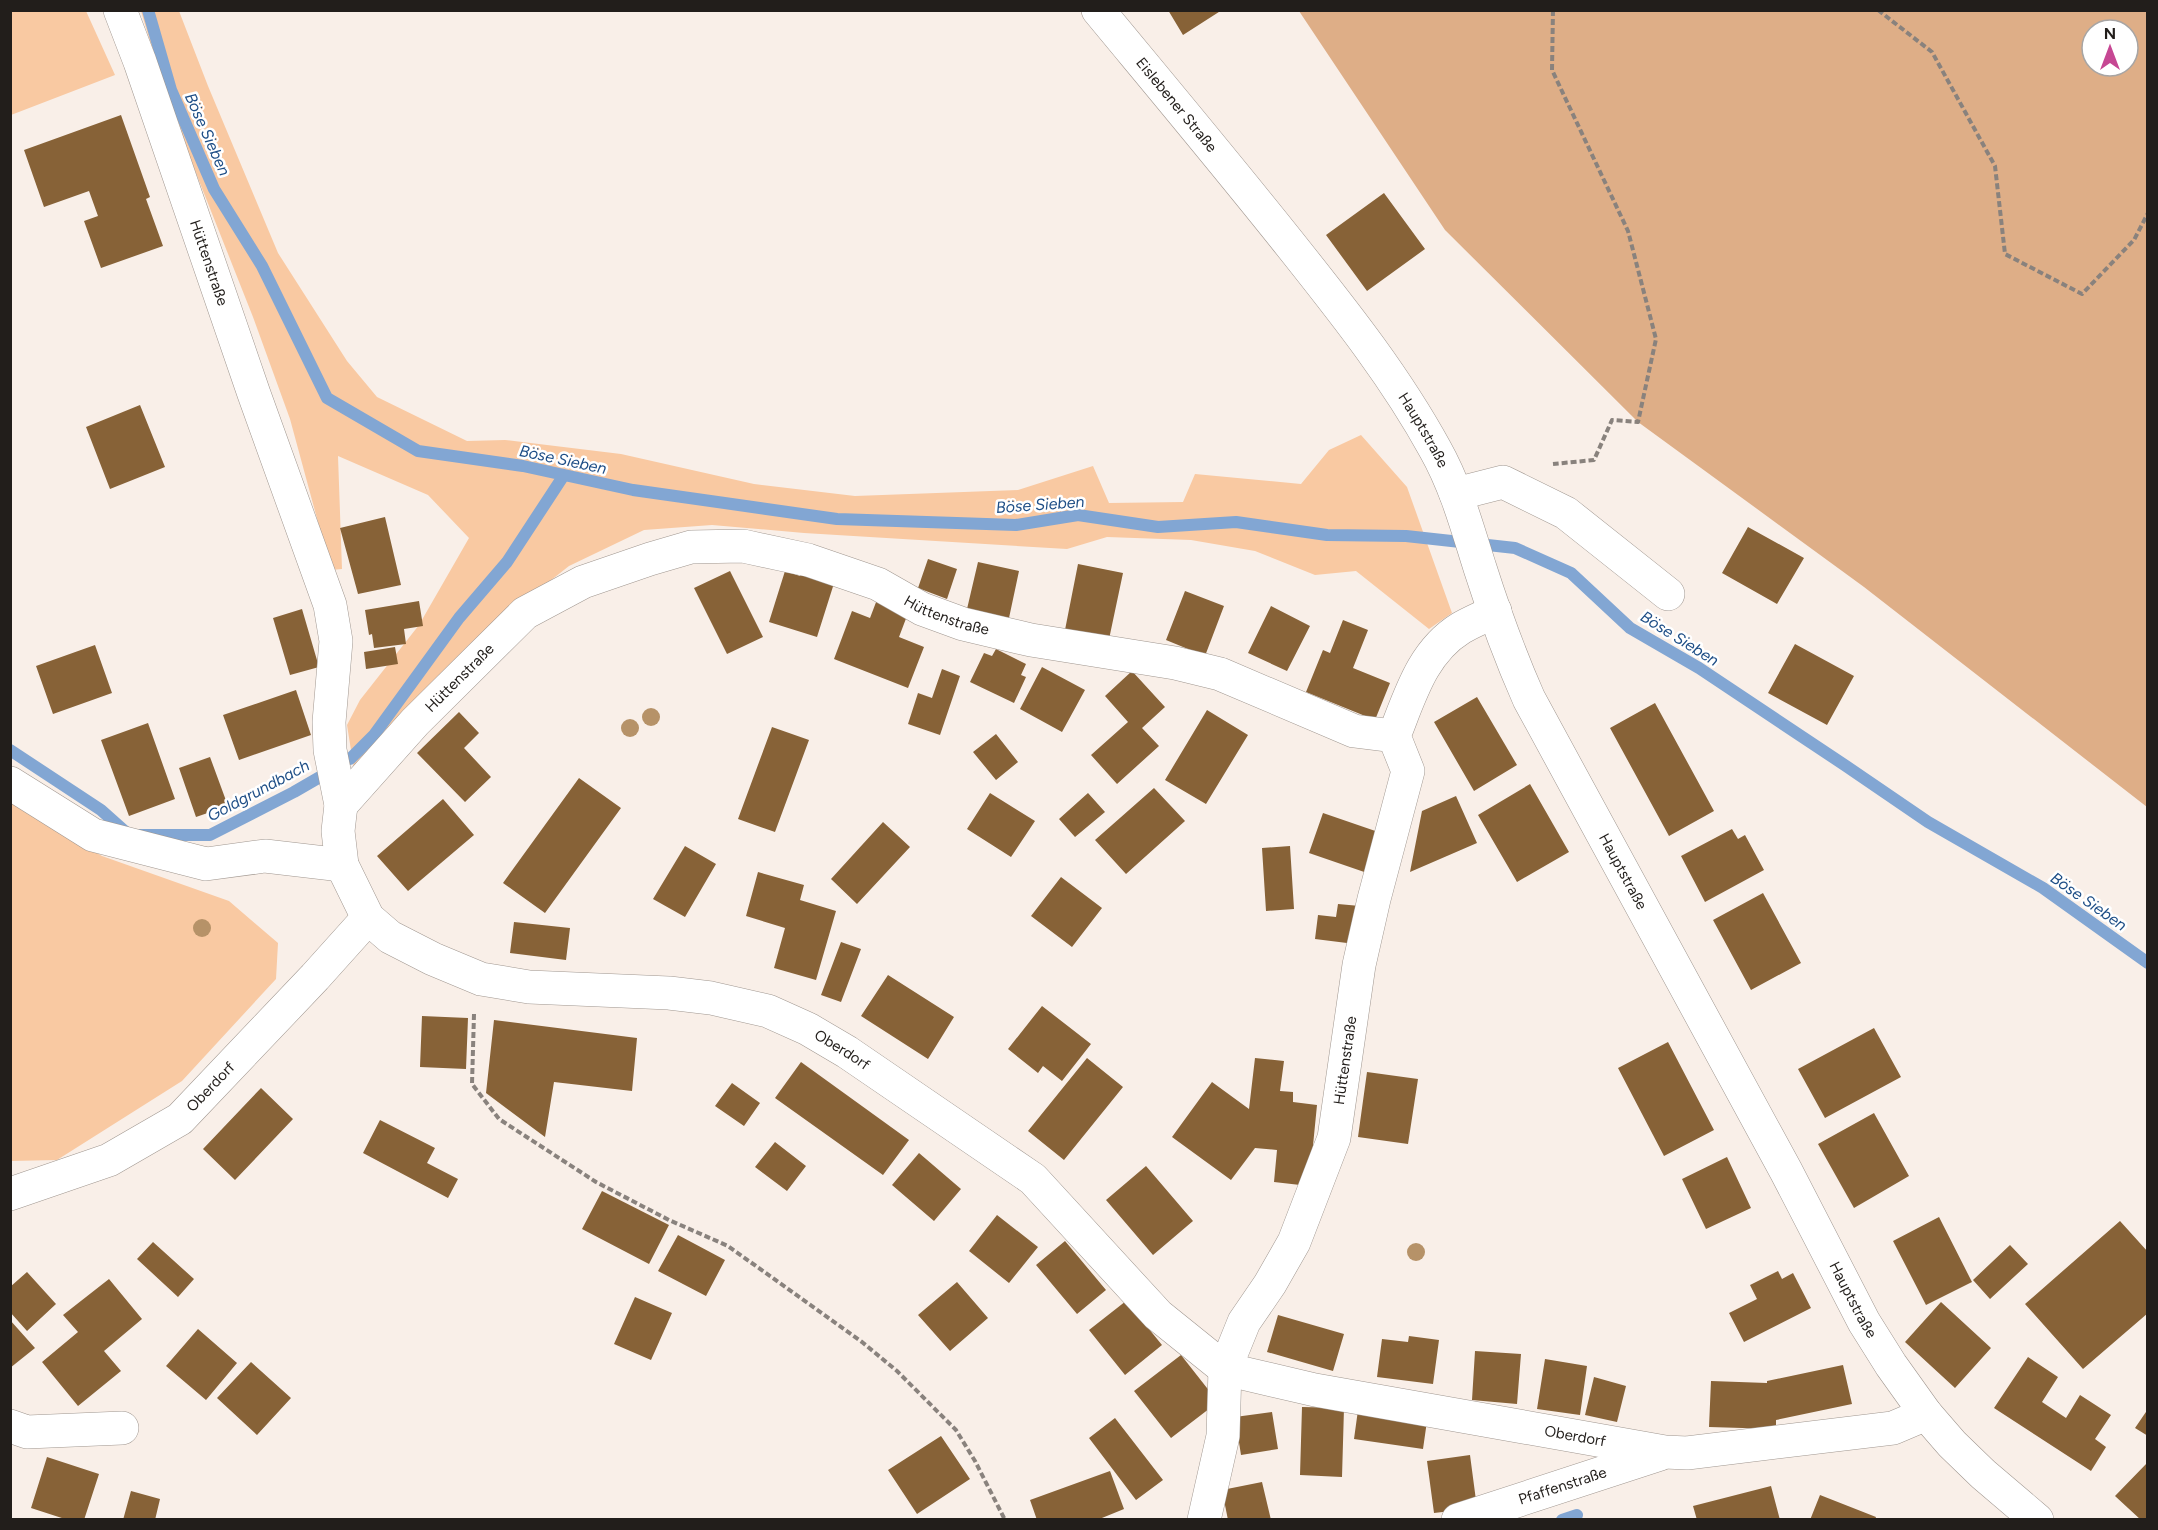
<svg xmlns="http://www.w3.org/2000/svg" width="2158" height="1530" font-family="Figtree,sans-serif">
  <rect width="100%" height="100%" fill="#f9efe8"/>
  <path fill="#f9c9a2" d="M11 10 86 11 115 75 11 115Z
    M141 11H179L208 86 278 253 347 361 377 397 467 441 505 440 621 454 754 484 855 496 1018 490 1093 466 1109 503 1183 502 1195 474 1301 484 1329 450 1361 435 1407 487 1452 613 1429 629 1356 571 1315 575 1255 551 1191 540 1107 537 1067 549 804 533 712 525 644 530 569 566 470 644 354 769 347 725 360 700 419 625 469 538 428 495 338 456 342 569 331 570 290 419 253 317 169 105Z
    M10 802 102 856 229 901 278 943 276 979 182 1081 57 1160 11 1161Z"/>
  <path fill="#deae87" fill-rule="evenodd" d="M1299 11H2147V807L1864 587 1638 422 1445 230ZM2092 30H2128V66H2092Z"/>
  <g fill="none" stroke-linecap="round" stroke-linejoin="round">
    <path stroke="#82a6d3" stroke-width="12" d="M148 10 171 90 214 189 262 266 327 398 418 451 523 466 633 490 837 519 1016 525 1078 515 1158 527 1236 522 1327 535 1406 536 1515 548 1571 573 1630 628 1699 668 1846 766 1928 822 2043 888 2148 963
      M10 750 101 810 129 835H210L294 792 332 770
      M350 759 374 735 459 618 507 562 564 475
      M1562 1520 1577 1515"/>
  </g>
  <path fill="#876237" d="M1168 10H1222L1183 35Z
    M121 115 150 197 146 199 163 246 101 268 84 221 98 216 89 191 44 207 24 150Z
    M1384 193 1425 249 1367 291 1326 235Z
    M140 405 165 467 110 489 86 427Z
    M385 517 401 585 358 594 340 528Z
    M1748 527 1804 558 1777 604 1722 573Z
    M928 559 957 569 947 599 918 588Z
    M978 562 1019 571 1009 618 967 609Z
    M1078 564 1123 573 1108 644 1064 635Z
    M804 566 836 577 817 637 769 622 785 571 800 576Z
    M730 571 763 637 727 654 694 588Z
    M1185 591 1224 606 1205 656 1166 640Z
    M878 597 910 608 899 637 924 647 908 688 834 659 852 611 870 618Z
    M419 601 423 626 404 629 406 644 374 648 372 634 369 635 365 610Z
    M1271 606 1310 626 1287 671 1248 653Z
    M302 609 319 667 290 675 273 618Z
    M1343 620 1368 630 1353 668 1390 683 1375 720 1306 692 1323 650 1330 653Z
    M1795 644 1854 676 1827 725 1768 693Z
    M95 645 112 693 53 714 36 666Z
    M395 647 398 664 366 669 364 652Z
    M996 649 1026 664 1021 675 1026 677 1014 703 970 682 984 653 992 656Z
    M1042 667 1085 690 1062 732 1020 709Z
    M942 669 960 676 940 735 908 724 918 693 932 698Z
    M1132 671 1165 707 1142 728 1159 746 1117 784 1091 755 1128 722 1105 696Z
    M296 690 311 735 239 760 223 715Z
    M1477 697 1517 765 1474 791 1434 722Z
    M1655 703 1714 811 1669 836 1610 728Z
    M1207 710 1248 735 1206 804 1165 780Z
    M459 712 479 733 464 748 491 777 465 802 417 753Z
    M148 723 175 799 129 816 101 740Z
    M772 727 809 740 775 832 738 819Z
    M996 734 1018 762 996 780 973 752Z
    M210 757 228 806 196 817 179 768Z
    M579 778 621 808 545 913 503 883Z
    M1530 784 1569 852 1517 882 1478 815Z
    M1154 788 1185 821 1126 874 1095 840Z
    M990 793 1035 821 1011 857 967 829Z
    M1088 793 1105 812 1075 837 1059 819Z
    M1456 796 1477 843 1410 872 1422 811Z
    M443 799 474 835 408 891 377 856Z
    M1323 813 1387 835 1373 875 1309 853Z
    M883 822 910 847 857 904 831 879Z
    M1732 829 1738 839 1745 835 1764 870 1705 902 1681 856Z
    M685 846 716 864 685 917 653 899Z
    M1290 846 1294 909 1266 911 1262 848Z
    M758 872 804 885 800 900 836 911 816 980 774 968 785 928 746 916Z
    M1061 877 1102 908 1072 947 1031 916Z
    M1763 893 1801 963 1751 990 1713 920Z
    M1338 904 1360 906 1355 944 1315 939 1318 915 1336 917Z
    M514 922 570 928 566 960 510 953Z
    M841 942 861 949 841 1002 821 995Z
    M888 975 954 1017 928 1059 861 1016Z
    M1042 1006 1091 1044 1062 1081 1043 1066 1038 1073 1008 1049Z
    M422 1016 468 1018 466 1069 420 1067Z
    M494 1020 637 1038 632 1091 554 1082 545 1137 486 1093Z
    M1874 1028 1901 1077 1825 1118 1798 1069Z
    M1668 1042 1714 1130 1664 1156 1618 1068Z
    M1087 1058 1123 1087 1064 1160 1028 1131Z
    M1255 1058 1284 1061 1280 1091 1293 1092V1102L1317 1105 1309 1186 1274 1182 1277 1150 1255 1148 1231 1180 1172 1137 1212 1082 1249 1109Z
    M801 1062 909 1140 883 1175 775 1098Z
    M1367 1072 1418 1079 1408 1144 1358 1137Z
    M732 1083 760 1103 744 1126 715 1106Z
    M261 1088 293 1119 235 1180 203 1149Z
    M1874 1113 1909 1176 1854 1208 1818 1144Z
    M380 1120 435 1148 427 1163 458 1179 448 1198 363 1153Z
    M775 1142 806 1166 787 1191 755 1167Z
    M919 1153 961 1189 934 1221 892 1185Z
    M1727 1157 1751 1208 1706 1229 1682 1179Z
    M1146 1166 1193 1221 1153 1255 1106 1200Z
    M602 1191 669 1225 649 1264 582 1229Z
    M997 1215 1038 1247 1009 1283 969 1251Z
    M1939 1217 1972 1282 1926 1305 1893 1241Z
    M2120 1221 2148 1252V1313L2083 1369 2025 1304Z
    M678 1235 725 1260 706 1296 658 1271Z
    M1065 1241 1106 1290 1077 1314 1036 1265Z
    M153 1242 194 1279 178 1297 137 1259Z
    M2010 1245 2028 1264 1990 1299 1973 1280Z
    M1778 1271 1782 1279 1793 1273 1811 1308 1744 1342 1729 1313 1757 1299 1750 1285Z
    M27 1272 56 1304 27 1331 10 1312V1287Z
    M109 1279 142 1319 104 1351 121 1371 78 1406 42 1362 78 1332 63 1315Z
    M957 1282 988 1318 950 1351 918 1315Z
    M635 1297 672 1313 651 1360 614 1344Z
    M1126 1301 1162 1345 1125 1375 1089 1330Z
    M1941 1302 1991 1348 1955 1388 1905 1342Z
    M1278 1315 1344 1334 1333 1371 1267 1352Z
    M10 1320 35 1348 10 1368Z
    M198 1329 237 1363 206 1400 166 1366Z
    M1409 1336 1439 1340 1433 1384 1377 1377 1382 1339 1408 1342Z
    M1475 1351 1521 1354 1517 1404 1472 1400Z
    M1181 1355 1218 1402 1171 1438 1134 1391Z
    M2028 1357 2058 1377 2042 1402 2066 1418 2080 1395 2111 1415 2095 1439 2106 1447 2091 1471 1994 1408Z
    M1545 1359 1587 1366 1580 1415 1537 1409Z
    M251 1362 291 1398 257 1435 217 1398Z
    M1843 1365 1852 1404 1776 1420V1429L1709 1427 1711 1381 1767 1383V1381Z
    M1594 1377 1626 1386 1617 1422 1585 1415Z
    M1302 1407 1344 1408 1342 1477 1300 1475Z
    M2148 1409V1436L2135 1428Z
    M1358 1410 1427 1421 1423 1449 1354 1439Z
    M1272 1412 1278 1449 1241 1455 1235 1417Z
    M1115 1418 1163 1480 1136 1500 1089 1438Z
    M941 1436 970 1479 917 1514 888 1470Z
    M1470 1455 1477 1508 1434 1513 1427 1461Z
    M47 1457 99 1474 84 1520H68L31 1508Z
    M2148 1462V1520H2141L2115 1496Z
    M1110 1471 1124 1509 1097 1520H1037L1030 1500Z
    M1262 1482 1271 1520H1228L1222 1490Z
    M1771 1486 1780 1520H1697L1693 1506Z
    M131 1491 160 1499 155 1520H123Z
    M1820 1495 1876 1517 1875 1520H1810Z"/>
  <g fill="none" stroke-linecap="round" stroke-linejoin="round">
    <g stroke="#a09790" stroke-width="34">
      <g id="minor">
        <path id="s1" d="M120 10 140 62 254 394 330 605 336 641 329 722 330 750 341 805 338 831 342 865 368 918 390 937 433 959 481 979 529 987 669 993 711 998 768 1011 808 1029 847 1052 1033 1179 1158 1315 1225 1369 1315 1390 1665 1452 1687 1453 1893 1428 1926 1414"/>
        <path d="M1456 494 1503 482 1566 513 1668 594"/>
        <path d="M10 783 93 835 206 864 265 856 342 865"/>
        <path id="s2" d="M341 805 415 722 525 613 583 582 650 559 691 547 743 546 808 560 878 584 922 609 963 624 1031 640 1175 663 1220 674 1354 731 1394 736"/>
        <path id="s3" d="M10 1194 109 1160 180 1119 315 977 368 918"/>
        <path d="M10 1426 27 1432 122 1428"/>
        <path id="s4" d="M1204 1520 1223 1436 1225 1369 1244 1322 1270 1284 1294 1242 1334 1138 1359 965 1374 899 1408 771 1394 736C1410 696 1422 652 1461 628 1471 622 1484 617 1495 611"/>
        <path id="s5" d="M1458 1520 1660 1454"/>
      </g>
    </g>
    <g stroke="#a09790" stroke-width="34">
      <g id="major">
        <path id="s6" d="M1098 10C1165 91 1232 171 1297 253 1347 316 1396 378 1435 449 1456 486 1467 527 1480 568 1494 612 1510 656 1529 699L1786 1171 1864 1322 1891 1365 1926 1414 1952 1444 1983 1474 2037 1520"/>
      </g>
    </g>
    <path stroke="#89827d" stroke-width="4" stroke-dasharray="6 3" stroke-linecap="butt" d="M1553 10 1552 70 1628 231 1656 339 1638 422 1612 420 1594 460 1553 464
      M1878 10 1932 52 1995 166 2005 254 2082 294 2134 240 2148 213
      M474 1014 472 1084 499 1119 596 1182 669 1220 728 1246 862 1342 897 1371 956 1430 975 1461 1005 1520"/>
    <use href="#minor" stroke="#fff" stroke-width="33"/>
    <use href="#major" stroke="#fff" stroke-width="33"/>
  </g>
  <g fill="#b69268">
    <circle cx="651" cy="717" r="9"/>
    <circle cx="630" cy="728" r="9"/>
    <circle cx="202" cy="928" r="9"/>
    <circle cx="1416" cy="1252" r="9"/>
  </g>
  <g text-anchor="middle" stroke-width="5" stroke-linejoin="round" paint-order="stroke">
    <g font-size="15" fill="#221e1b" stroke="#fff">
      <text dy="5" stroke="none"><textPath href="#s6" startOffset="123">Eislebener Straße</textPath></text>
      <text dy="5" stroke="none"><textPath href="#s1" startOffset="268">Hüttenstraße</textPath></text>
      <text dy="5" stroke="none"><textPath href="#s6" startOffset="532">Hauptstraße</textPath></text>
      <text dy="5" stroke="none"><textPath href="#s2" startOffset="714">Hüttenstraße</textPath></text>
      <text dy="5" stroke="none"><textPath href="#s2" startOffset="174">Hüttenstraße</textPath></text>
      <text dy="5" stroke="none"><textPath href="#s6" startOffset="1018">Hauptstraße</textPath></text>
      <text dy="5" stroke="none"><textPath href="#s1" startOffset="1455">Oberdorf</textPath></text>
      <text dy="5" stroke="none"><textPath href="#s4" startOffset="488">Hüttenstraße</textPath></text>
      <text dy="5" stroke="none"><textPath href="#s3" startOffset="231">Oberdorf</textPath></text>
      <text dy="5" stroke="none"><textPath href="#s6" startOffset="1504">Hauptstraße</textPath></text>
      <text dy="5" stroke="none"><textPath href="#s1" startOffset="2313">Oberdorf</textPath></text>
      <text dy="5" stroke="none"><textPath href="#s5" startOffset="110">Pfaffenstraße</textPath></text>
    </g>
    <g font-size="16" font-style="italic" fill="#1e4e86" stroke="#fff">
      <text transform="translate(208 134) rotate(66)" y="6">Böse Sieben</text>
      <text transform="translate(563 459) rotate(12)" y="6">Böse Sieben</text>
      <text transform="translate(1040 504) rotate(-4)" y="6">Böse Sieben</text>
      <text transform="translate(1680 638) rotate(32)" y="6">Böse Sieben</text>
      <text transform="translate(258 790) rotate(-28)" y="6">Goldgrundbach</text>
      <text transform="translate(2089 901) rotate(35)" y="6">Böse Sieben</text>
    </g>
  </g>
  <rect width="2158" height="1530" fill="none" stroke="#221e1b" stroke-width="24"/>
  <g transform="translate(2110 48)"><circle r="28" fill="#ffffff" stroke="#a7a5a4" stroke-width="1.5"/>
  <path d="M0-4.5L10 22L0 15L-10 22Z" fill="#c64793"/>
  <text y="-9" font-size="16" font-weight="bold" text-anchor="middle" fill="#221e1b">N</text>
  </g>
</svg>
